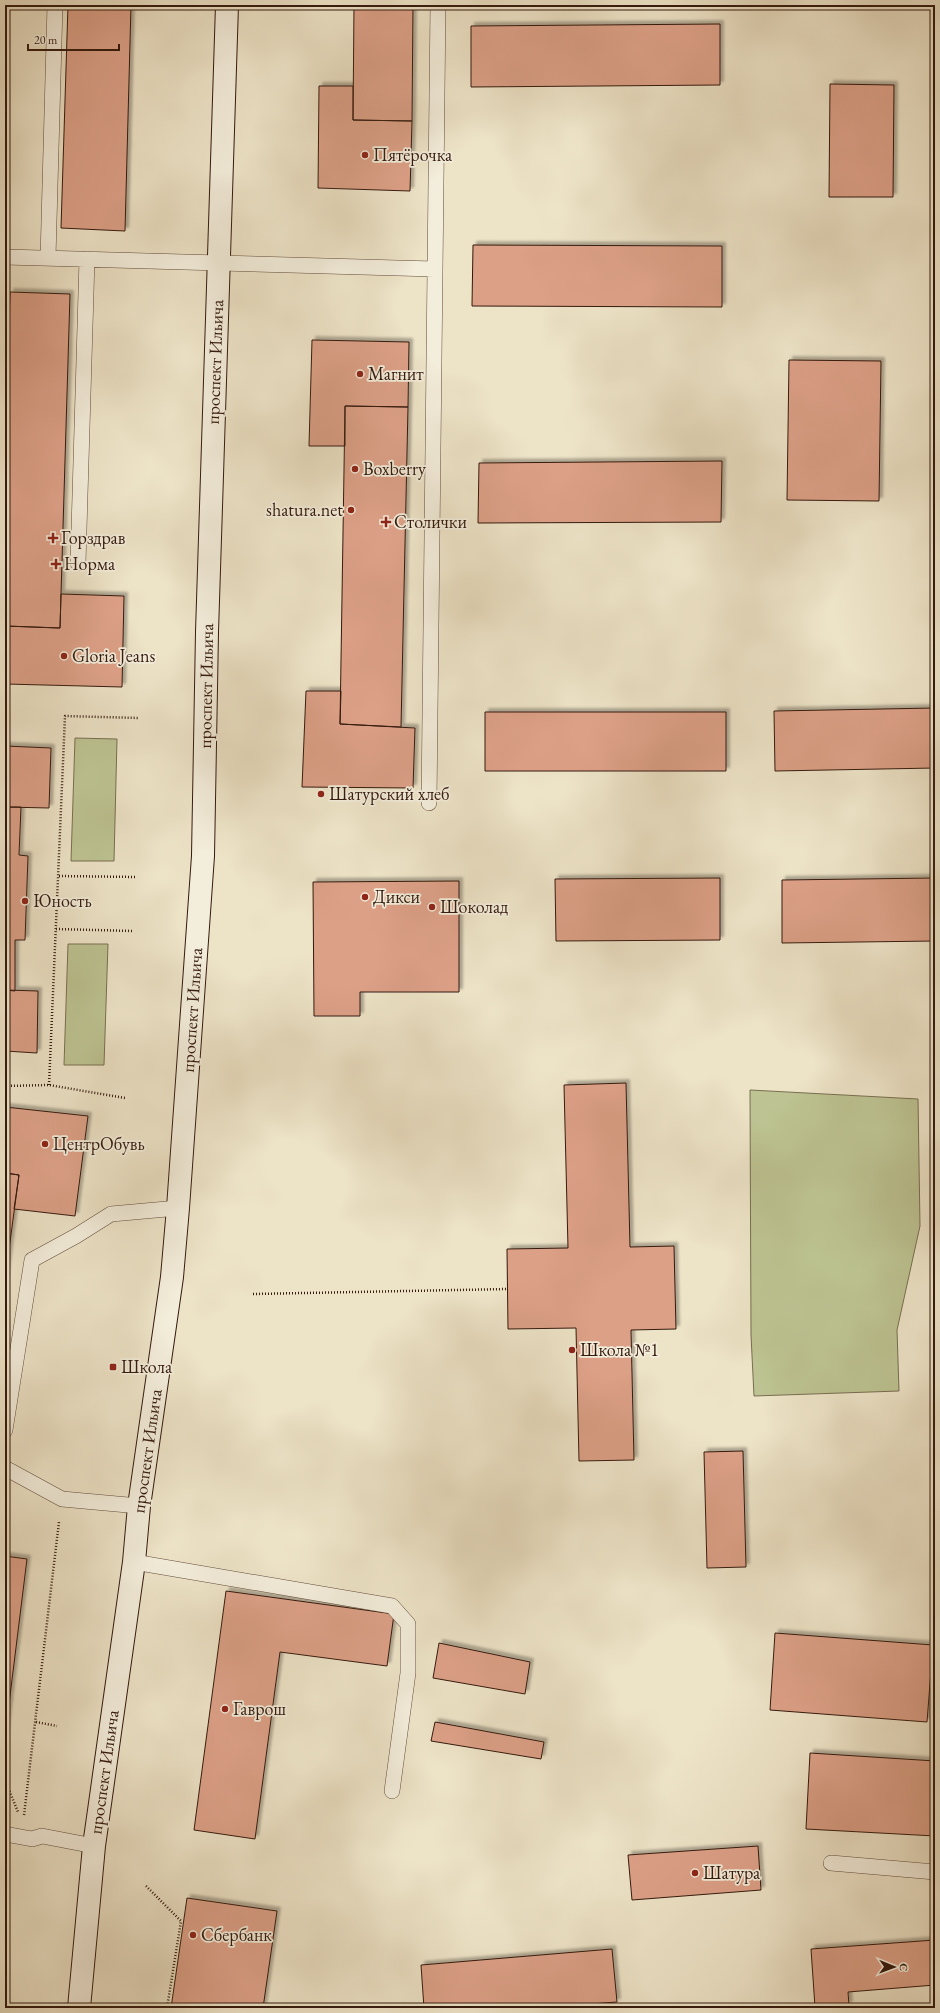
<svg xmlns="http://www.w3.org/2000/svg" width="940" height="2013" font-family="'EB Garamond',serif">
  <defs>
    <filter id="shadow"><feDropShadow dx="3.5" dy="-3.5" stdDeviation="1" flood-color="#0004"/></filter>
  </defs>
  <rect width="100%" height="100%" fill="#ede3c7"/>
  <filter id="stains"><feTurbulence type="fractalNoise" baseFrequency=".005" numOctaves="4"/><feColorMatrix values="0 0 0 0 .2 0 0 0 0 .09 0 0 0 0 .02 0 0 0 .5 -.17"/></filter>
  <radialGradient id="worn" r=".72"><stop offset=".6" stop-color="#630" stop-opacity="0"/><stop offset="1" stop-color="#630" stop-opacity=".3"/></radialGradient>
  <path fill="#bdc392" stroke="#786e50" d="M75 738 117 739 114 861H71Z
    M68 944H108L104 1065H64Z
    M750 1090 918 1099 920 1226 897 1330 899 1391 754 1396 751 1335Z"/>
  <path fill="#dca087" stroke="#341a0e" filter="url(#shadow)" d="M68 5H131L125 231 61 228Z
    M354 5H413L412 121 353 120Z
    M720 24V85L471 87V26Z
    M830 84 894 85 893 197H829Z
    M319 86H353V120L412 121 410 191 318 188Z
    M473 245 722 246V307L472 306Z
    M10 292 70 294 60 628 5 626V450Z
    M312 340 409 342 408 407 345 406V446H309Z
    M789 360 881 361 879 501 787 500Z
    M345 406 408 407 401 727 340 724Z
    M722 461 721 522 478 523 479 463Z
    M61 594 124 596 122 687 5 684V626L60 628Z
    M306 691H341L340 724 415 728 413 788 302 787Z
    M935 708V768L775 771 774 711Z
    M485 712H726V771H485Z
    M5 746 51 748 49 808 5 807Z
    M5 807H21L19 855 28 856 25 940H15V991L5 990Z
    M720 878V940L556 941 555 879Z
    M935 878V941L782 943V880Z
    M459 881V992H360V1016H314L313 882Z
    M5 990 38 991 37 1053 5 1051Z
    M626 1083 630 1247 674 1246 676 1329 631 1330 634 1460 579 1461 576 1328 508 1329 507 1249 568 1248 564 1085Z
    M5 1107 88 1116 75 1216 14 1209 19 1175 5 1173Z
    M5 1173 19 1175 5 1279Z
    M743 1451 746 1567 707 1568 704 1452Z
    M5 1556 27 1559 5 1736Z
    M226 1591 394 1614 387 1666 280 1652 255 1839 194 1830Z
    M775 1633 933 1645 927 1722 770 1710Z
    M439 1643 530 1662 525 1694 433 1678Z
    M435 1722 544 1742 541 1759 431 1741Z
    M810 1753 935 1761V1836L806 1829Z
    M758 1846 761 1890 632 1900 628 1855Z
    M187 1898 277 1911 263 2008H171Z
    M935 1940V1985L848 1992 849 2005 815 2007 811 1949Z
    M612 1949 617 2002 538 2008H424L421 1965Z"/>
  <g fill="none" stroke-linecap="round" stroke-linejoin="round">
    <g stroke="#624c3c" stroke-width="16">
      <path id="lane" d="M5 257 434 269
        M48 258 55 5
        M78 563 87 259
        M429 803 438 5
        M5 1430 32 1260 76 1236 111 1214 178 1208
        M5 1468 62 1499 139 1506
        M134 1562 392 1606 408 1624V1673L392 1791
        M5 1834 32 1839 42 1836 94 1846
        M831 1863 935 1872"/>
    </g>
    <g stroke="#341a0e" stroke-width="24">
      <path id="secondary" d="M79 2008 94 1846 134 1562 139 1506 172 1277 178 1208 203 856 207 632 227 5"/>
    </g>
    <path stroke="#341a0e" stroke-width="2.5" stroke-dasharray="1 2" stroke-linecap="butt" d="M59 876 136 877
      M56 929 133 931
      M49 1085 65 716 139 718
      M5 1086 49 1085 125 1098
      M253 1294 508 1289
      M36 1722 57 1726
      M5 1780 18 1812
      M24 1815 59 1522
      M146 1886 181 1921 167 2008"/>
    <use href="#lane" stroke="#f3eddb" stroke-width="15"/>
    <use href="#secondary" stroke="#f3eddb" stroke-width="22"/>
  </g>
  <g fill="#8f2418" stroke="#f3eddb" stroke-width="1.5">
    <circle cx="365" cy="155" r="4"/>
    <circle cx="360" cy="374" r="4"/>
    <circle cx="355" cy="469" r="4"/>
    <circle cx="351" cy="510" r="4"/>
    <path d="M384 516h4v4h4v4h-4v4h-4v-4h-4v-4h4z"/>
    <path d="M51 532h4v4h4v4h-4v4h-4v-4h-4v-4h4z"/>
    <path d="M54 558h4v4h4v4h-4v4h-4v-4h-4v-4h4z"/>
    <circle cx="64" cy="656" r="4"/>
    <circle cx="321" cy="794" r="4"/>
    <circle cx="365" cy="897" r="4"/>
    <circle cx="25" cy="901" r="4"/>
    <circle cx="432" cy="907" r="4"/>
    <circle cx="45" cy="1144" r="4"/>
    <circle cx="572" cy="1350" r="4"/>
    <rect x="109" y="1363" width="8" height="8" rx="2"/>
    <circle cx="225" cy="1709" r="4"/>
    <circle cx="695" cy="1873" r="4"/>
    <circle cx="193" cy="1935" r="4"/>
  </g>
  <g text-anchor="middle" stroke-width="3.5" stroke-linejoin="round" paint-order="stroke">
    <g font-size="18" fill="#341a0e" stroke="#f3eddb" text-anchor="start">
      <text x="373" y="161">Пятёрочка</text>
      <text x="368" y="380">Магнит</text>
      <text x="363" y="475">Boxberry</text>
      <text x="343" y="516" text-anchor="end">shatura.net</text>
      <text x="394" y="528">Столички</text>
      <text x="61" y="544">Горздрав</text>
      <text x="64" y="570">Норма</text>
      <text x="72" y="662">Gloria Jeans</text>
      <text x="329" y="800">Шатурский хлеб</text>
      <text x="373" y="903">Дикси</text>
      <text x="33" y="907">Юность</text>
      <text x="440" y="913">Шоколад</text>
      <text x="53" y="1150">ЦентрОбувь</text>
      <text x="580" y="1356">Школа №1</text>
      <text x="121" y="1373">Школа</text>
      <text x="233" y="1715">Гаврош</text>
      <text x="703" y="1879">Шатура</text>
      <text x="201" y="1941">Сбербанк</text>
    </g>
    <g font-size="18" fill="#341a0e" stroke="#f3eddb">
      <text transform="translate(215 362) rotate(-88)" y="6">проспект Ильича</text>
      <text transform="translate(206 686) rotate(-89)" y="6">проспект Ильича</text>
      <text transform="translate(192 1010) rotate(-86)" y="6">проспект Ильича</text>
      <text transform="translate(147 1451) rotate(-82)" y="6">проспект Ильича</text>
      <text transform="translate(104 1772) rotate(-82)" y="6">проспект Ильича</text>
    </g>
  </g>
  <rect width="940" height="2013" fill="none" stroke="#ede3c7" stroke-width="20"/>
  <rect x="6" y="6" width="928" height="2001" fill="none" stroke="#341a0e" stroke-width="2"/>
  <rect x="10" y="10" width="920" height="1993" fill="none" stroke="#341a0e"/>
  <g transform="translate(894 1967) rotate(91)" stroke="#f3eddb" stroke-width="3" paint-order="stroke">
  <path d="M0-3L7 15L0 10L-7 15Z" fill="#341a0e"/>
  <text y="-6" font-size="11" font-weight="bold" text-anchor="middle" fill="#341a0e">С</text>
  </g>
  <path d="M28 44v6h91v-6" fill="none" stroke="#341a0e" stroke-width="2"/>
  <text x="34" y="44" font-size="12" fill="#341a0e" stroke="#f3eddb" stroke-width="3" paint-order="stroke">20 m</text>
  <rect width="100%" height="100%" filter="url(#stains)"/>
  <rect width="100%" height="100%" fill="url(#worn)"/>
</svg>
